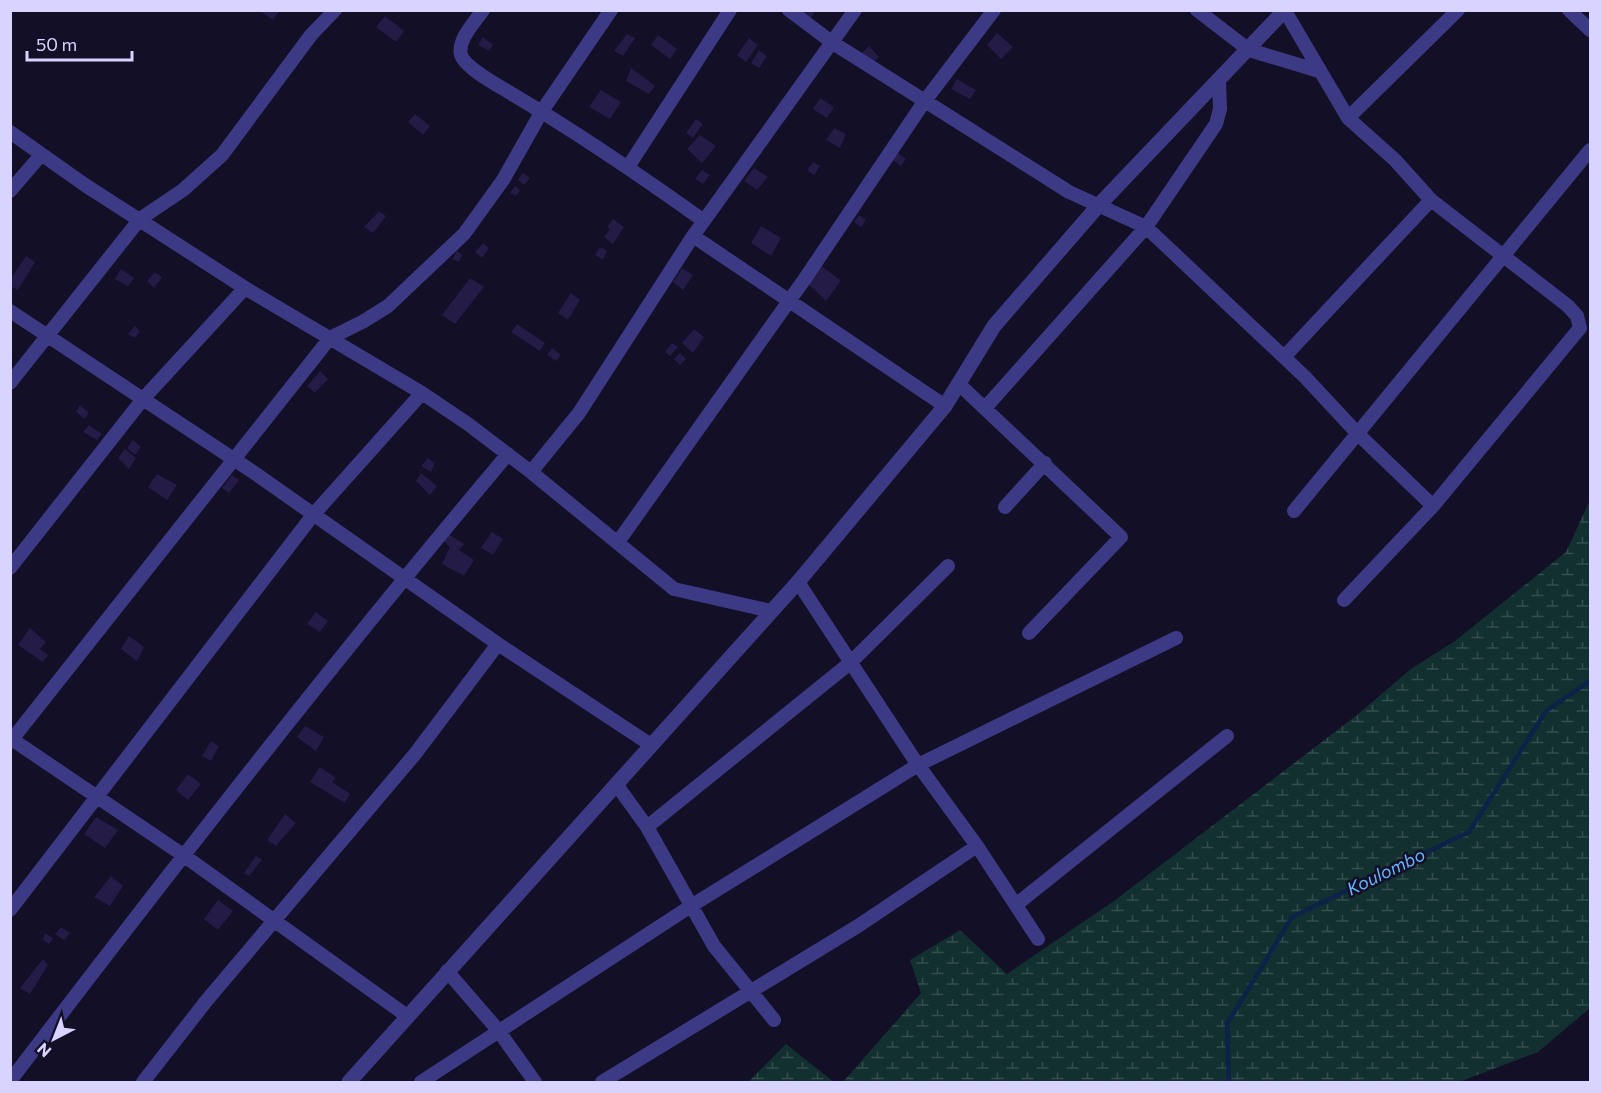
<svg xmlns="http://www.w3.org/2000/svg" width="1601" height="1093" font-family="Commissioner,sans-serif">
  <defs>
    <pattern id="wetland-marsh" width="20" height="14" patternUnits="userSpaceOnUse" patternTransform="scale(1.5)"><rect width="20" height="14" fill="#12302f"/><path d="M1 5h8M5 5V1M11 12h8M15 12V8" fill="none" stroke="#344d4e"/></pattern>
  </defs>
  <rect width="100%" height="100%" fill="#130f26"/>
  <path fill="url(#wetland-marsh)" d="M1590 500V1008L1538 1052 1459 1082H843L921 993 910 960 960 930 1007 974 1114 901 1357 715 1411 669 1455 641 1566 552Z
    M786 1044 834 1082H748Z"/>
  <g fill="none" stroke-linecap="round" stroke-linejoin="round">
    <path stroke="#0c2248" stroke-width="4.5" d="M1229 1082 1227 1024 1292 917 1469 832 1546 711 1590 681"/>
  </g>
  <path fill="#241b47" d="M259 10H280L273 20Z
    M789 10H816L809 21Z
    M385 16 404 31 396 42 376 27Z
    M997 33 1013 47 1001 59 987 45Z
    M627 34 635 38 623 56 614 51Z
    M658 35 677 49 670 59 651 45Z
    M483 37 493 45 489 51 478 45Z
    M749 38 758 45 746 62 737 55Z
    M869 46 879 57 866 68 856 58Z
    M759 50 767 56 759 68 751 63Z
    M631 68 655 86 649 94 626 81Z
    M957 79 976 90 970 99 951 89Z
    M601 90 621 102 610 119 589 107Z
    M820 98 834 107 827 118 813 109Z
    M415 114 430 126 423 135 408 122Z
    M696 119 703 124 693 138 686 133Z
    M834 128 846 134 840 148 826 140Z
    M700 135 716 146 702 163 687 149Z
    M892 149 906 159 901 166 888 156Z
    M813 162 820 166 814 175 807 170Z
    M754 168 768 177 757 190 744 181Z
    M702 170 710 175 703 184 695 179Z
    M523 173 530 178 524 185 518 180Z
    M515 186 520 190 516 196 510 193Z
    M379 211 386 216 373 233 364 227Z
    M859 215 866 220 861 227 854 222Z
    M613 219 624 227 613 244 604 237 610 229 607 227Z
    M761 226 781 238 771 256 751 243Z
    M483 243 489 248 482 258 475 252Z
    M600 247 607 251 603 260 595 255Z
    M457 251 462 255 459 262 452 259Z
    M26 256 35 262 18 290 10 286V280Z
    M819 264 841 281 826 301 804 280Z
    M682 268 693 275 683 290 673 282Z
    M121 269 134 278 128 286 115 279Z
    M155 272 162 277 154 288 147 281Z
    M470 278 484 287 455 324 442 315Z
    M571 293 580 300 568 320 558 313Z
    M517 324 545 343 540 351 511 332Z
    M135 326 140 331 135 338 128 334Z
    M694 329 704 337 693 353 682 343Z
    M672 343 678 347 670 356 665 352Z
    M552 348 561 355 556 361 547 355Z
    M680 353 686 359 680 365 674 359Z
    M320 371 328 379 315 393 307 386Z
    M80 405 89 413 84 419 76 411Z
    M89 425 102 434 97 440 83 432Z
    M133 440 141 447 135 455 127 448Z
    M125 449 136 458 129 469 118 458Z
    M428 458 435 463 431 472 421 466Z
    M421 473 437 486 430 495 416 481Z
    M157 474 177 485 167 500 148 487Z
    M232 475 239 480 229 493 222 488Z
    M492 532 503 539 493 555 481 548Z
    M447 533 464 544 459 550 474 560 464 576 442 564 450 547 442 539Z
    M316 612 328 621 320 632 307 624Z
    M30 628 46 642 40 649 48 655 43 662 18 645Z
    M129 636 144 647 137 661 121 649Z
    M305 726 324 737 316 751 297 737Z
    M211 741 219 746 211 761 202 756Z
    M320 767 336 778 332 782 350 794 345 803 310 782Z
    M188 774 201 784 188 800 176 790Z
    M285 814 296 823 276 846 267 840Z
    M96 817 118 830 105 848 84 834Z
    M256 856 262 860 249 876 244 873Z
    M111 876 123 886 110 906 94 897Z
    M218 900 233 911 218 930 204 919Z
    M61 927 70 933 64 940 55 934Z
    M45 933 53 938 49 944 43 940Z
    M43 959 48 965 30 994 20 988Z"/>
  <g fill="none" stroke-linecap="round" stroke-linejoin="round">
    <path stroke="#3d3a85" stroke-width="14" d="M483 10C475 22 457 40 461 55 465 68 499 86 512 94 578 133 641 176 704 221
      M789 10 833 43 1069 192 1146 227 1305 377 1358 434 1433 506
      M1197 10 1249 50 1319 71
      M1569 10 1590 30
      M1285 11 1348 118 1395 160 1431 200 1568 306 1577 316 1580 328 1433 506 1344 600
      M1348 118 1458 10
      M10 132 85 185 245 288 422 393 468 424 531 472 674 589 771 611
      M628 167 730 10
      M10 191 41 155
      M693 236 945 406
      M10 311 256 474 498 644 651 745
      M1284 357 1431 200
      M10 383 140 219 183 190 222 155 311 35 335 10
      M960 385 1121 537 1029 633
      M986 407 1146 227 1216 124 1220 109 1219 81
      M531 472 579 413 693 236 855 10
      M1005 507 1045 463
      M1294 511 1590 150
      M618 542 804 280 924 102 994 10
      M10 568 143 399 245 288
      M798 582 918 765 977 846 1038 939
      M10 738 183 855 407 1016
      M10 742 330 338 364 321 388 306 464 234 503 180 542 111 611 10
      M616 784 647 827 714 946 774 1020
      M647 827 850 663 948 566
      M1017 904 1227 736
      M10 910 313 515 422 393
      M447 971 498 1030 535 1082
      M10 1081C172 869 336 658 508 454
      M143 1082 207 1000 415 754 498 644
      M421 1082 691 906 918 765 1176 638
      M602 1082 858 926 977 846"/>
    <path stroke="#3d3a85" stroke-width="15" d="M349 1082 798 582 945 406 994 326 1098 206 1285 10"/>
  </g>
  <g text-anchor="middle" stroke-width="5" stroke-linejoin="round" paint-order="stroke">
    <g font-size="18" font-style="italic" fill="#62b6ff" stroke="#130f26">
      <text transform="translate(1386 872) rotate(-26)" y="6">Koulombo</text>
    </g>
  </g>
  <rect width="1601" height="1093" fill="none" stroke="#d9d4ff" stroke-width="24"/>
  <g transform="translate(54 1039) rotate(222)" stroke="#130f26" stroke-width="4.5" paint-order="stroke">
  <path d="M0-4.5L10 22L0 15L-10 22Z" fill="#d9d4ff"/>
  <text y="-9" font-size="16" font-weight="bold" text-anchor="middle" fill="#d9d4ff">N</text>
  </g>
  <path d="M27 51v9h105v-9" fill="none" stroke="#d9d4ff" stroke-width="3"/>
  <text x="36" y="51" font-size="18" fill="#d9d4ff" stroke="#130f26" stroke-width="4.5" paint-order="stroke">50 m</text>
</svg>
